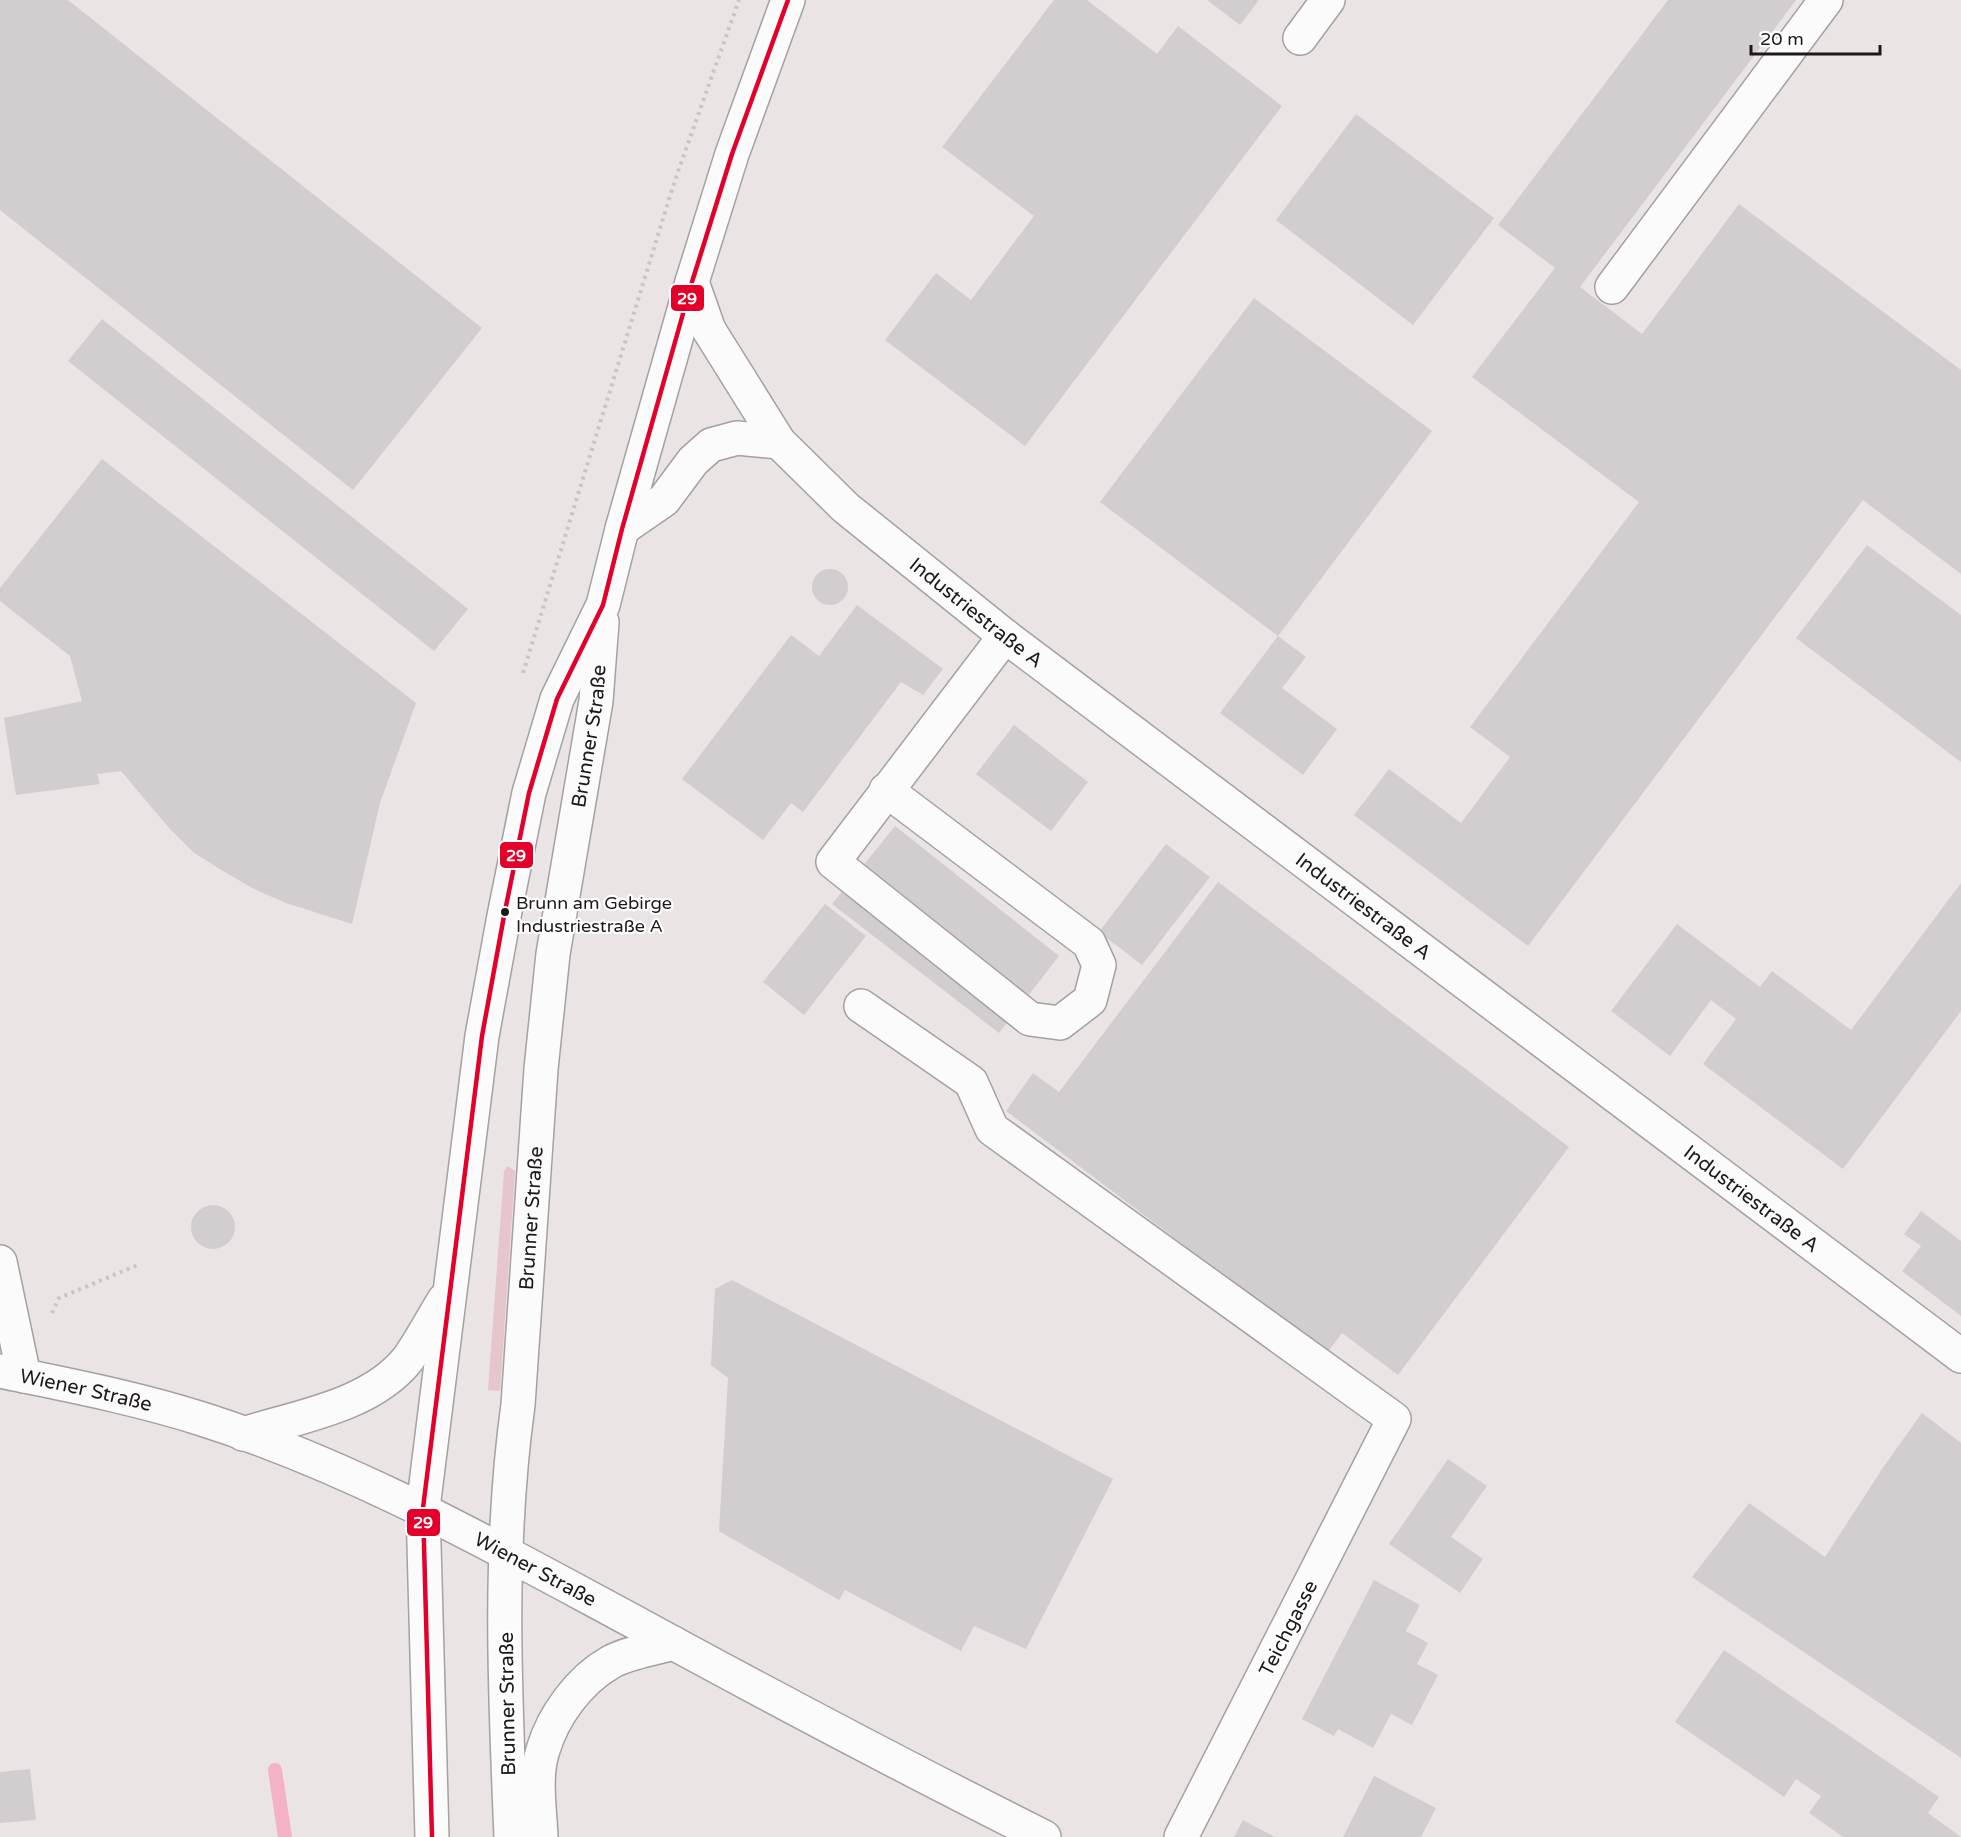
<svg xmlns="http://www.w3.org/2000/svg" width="1961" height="1837" font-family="'Varela Round',sans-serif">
  <rect width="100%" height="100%" fill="#eae4e5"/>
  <path fill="#e6c5cd" d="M508 1166 515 1171 500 1391 488 1390 504 1171Z"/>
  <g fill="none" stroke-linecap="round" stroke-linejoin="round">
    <path stroke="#f4b3c4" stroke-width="14" d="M275 1770 285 1837"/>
  </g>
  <path fill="#d2cdce" d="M0 0H68L482 328 353 490 0 210Z
    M1054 0H1087L1157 54 1178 26 1282 106 1025 446 885 340 936 273 971 300 1034 216 942 147Z
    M1207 0H1259L1240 25Z
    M1668 0H1796L1580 287 1642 334 1739 204 1961 370V574L1863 500 1528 946 1354 815 1389 769 1461 823 1510 757 1470 727 1639 502 1472 377 1555 268 1498 225Z
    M1356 114 1494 218 1413 325 1276 220Z
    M1254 298 1432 431 1278 636 1100 502Z
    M102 319 468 609 434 651 68 361Z
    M102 459 416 703 380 803 352 924 286 903 254 889 223 871 193 852 169 828 121 771 97 774 100 784 16 795 4 718 82 701 70 656 0 601V588Z
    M1867 545 1961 615V762L1796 638Z
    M812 587a18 18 0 1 1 36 0a18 18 0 1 1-36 0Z
    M857 605 943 669 923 695 901 682 803 812 791 803 763 840 682 779 791 635 819 656Z
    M1278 636 1306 657 1282 688 1337 729 1303 775 1220 713Z
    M1014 725 1088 782 1051 831 976 774Z
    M895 826 1059 956 999 1033 832 904Z
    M1166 844 1210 877 1142 965 1099 932Z
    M1218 882 1569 1147 1398 1375 1342 1333 1327 1353 1006 1111 1033 1073 1059 1092Z
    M1961 883V1011L1843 1169 1703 1064 1736 1019 1711 1000 1670 1056 1611 1011 1677 924 1760 987 1772 971 1851 1030Z
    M825 904 866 936 804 1015 763 982Z
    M191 1227a22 22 0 1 1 44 0a22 22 0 1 1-44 0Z
    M1921 1211 1961 1241V1316L1902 1271 1921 1246 1904 1234Z
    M732 1280 1113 1479 1026 1649 974 1626 961 1651 845 1590 839 1600 719 1531 728 1378 711 1365 715 1289Z
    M1922 1413 1961 1443V1758L1692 1577 1749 1503 1825 1557 1884 1466Z
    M1448 1459 1487 1486 1451 1537 1483 1559 1460 1593 1389 1544Z
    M1374 1580 1420 1605 1406 1631 1428 1643 1417 1664 1438 1675 1412 1725 1391 1714 1373 1748 1338 1729 1334 1736 1302 1719Z
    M1724 1650 1939 1797 1928 1813 1961 1837H1843L1809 1813 1821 1796 1796 1779 1784 1797 1675 1722Z
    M30 1769 36 1820 0 1823V1772Z
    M1374 1776 1436 1808 1421 1837H1343Z
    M1243 1820 1275 1837H1234Z"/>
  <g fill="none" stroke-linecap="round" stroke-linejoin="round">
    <g stroke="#a5a0a1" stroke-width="36">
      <g id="minor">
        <path d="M1300 38 1328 0"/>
        <path id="s1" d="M692 282 709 330 779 442 846 508 1005 636 1961 1356"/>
        <path d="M1612 287 1826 0"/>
        <path d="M622 529 664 500 693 461 711 445 737 438 779 442"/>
        <path d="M886 790 1089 943 1099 965 1090 1000 1060 1023 1030 1019 833 862 1005 636"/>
        <path d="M861 1006 971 1082 992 1129 1394 1419 1181 1837"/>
        <path d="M0 1262 24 1376"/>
      </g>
    </g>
    <g stroke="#a5a0a1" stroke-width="36">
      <g id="major">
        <path id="s2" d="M0 1371C68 1385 136 1398 202 1419 357 1468 498 1549 640 1625 774 1698 908 1769 1044 1837"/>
        <path d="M243 1434C297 1417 371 1406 408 1359 421 1341 432 1319 444 1300"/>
        <path d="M432 1837 423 1508 482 1036 504 916 529 793 557 699 603 605 622 529 692 282 732 154 788 0"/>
        <path id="s3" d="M511 1837C505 1694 498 1548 518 1405L541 1069 553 954 596 701 602 622"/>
        <path d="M541 1837C540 1810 534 1777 543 1750 553 1716 579 1680 611 1662 629 1652 654 1649 673 1643"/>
      </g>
    </g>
    <path stroke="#c7c6c6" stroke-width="4" stroke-dasharray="3 4.5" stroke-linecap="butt" d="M523 673 675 180 739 0
      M52 1313 59 1298 140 1264"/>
    <use href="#minor" stroke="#fcfbfb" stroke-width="33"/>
    <use href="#major" stroke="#fcfbfb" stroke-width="33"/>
    <g stroke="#fff" stroke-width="9">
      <path id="bus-1" d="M432 1837 423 1508 482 1036 504 916 529 793 557 699 603 605 622 529 692 282 732 154 788 0"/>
    </g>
    <use href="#bus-1" stroke="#e4002b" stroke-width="4.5"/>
  </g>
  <circle fill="#1d1819" stroke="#fff" stroke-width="2" cx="505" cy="912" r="5"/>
  <g text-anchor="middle" stroke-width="4.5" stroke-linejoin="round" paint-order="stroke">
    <g font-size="18" fill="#1d1819" stroke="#fff" text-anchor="start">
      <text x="516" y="909">Brunn am Gebirge<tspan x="516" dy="23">Industriestraße A</tspan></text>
    </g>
    <g font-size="20" fill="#1d1819" stroke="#fff">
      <text dy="7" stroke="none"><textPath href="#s1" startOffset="444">Industriestraße A</textPath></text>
      <text dy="7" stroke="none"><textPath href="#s3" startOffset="1106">Brunner Straße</textPath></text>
      <text dy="7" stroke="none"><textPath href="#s1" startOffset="930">Industriestraße A</textPath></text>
      <text dy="7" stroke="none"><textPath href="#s1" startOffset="1416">Industriestraße A</textPath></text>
      <text dy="7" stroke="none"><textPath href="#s3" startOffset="620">Brunner Straße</textPath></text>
      <text dy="7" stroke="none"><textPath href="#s2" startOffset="88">Wiener Straße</textPath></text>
      <text dy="7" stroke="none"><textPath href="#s2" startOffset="574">Wiener Straße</textPath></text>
      <text transform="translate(1288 1628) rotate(-63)" y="7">Teichgasse</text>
      <text transform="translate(507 1704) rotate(-91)" y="7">Brunner Straße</text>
    </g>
  </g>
  <g stroke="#fff" stroke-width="2">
    <rect x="670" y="284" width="35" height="28" rx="6" fill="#e4002b"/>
    <rect x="499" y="841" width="35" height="28" rx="6" fill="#e4002b"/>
    <rect x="406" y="1508" width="35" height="29" rx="6" fill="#e4002b"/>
  </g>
  <g font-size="16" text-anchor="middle" font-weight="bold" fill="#fff">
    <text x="687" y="304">29</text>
    <text x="516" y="861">29</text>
    <text x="423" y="1528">29</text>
  </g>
  <path d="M1751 45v9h129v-9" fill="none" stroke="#1d1819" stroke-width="3"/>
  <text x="1760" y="45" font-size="18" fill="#1d1819" stroke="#ffffff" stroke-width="4.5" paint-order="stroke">20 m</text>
</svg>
